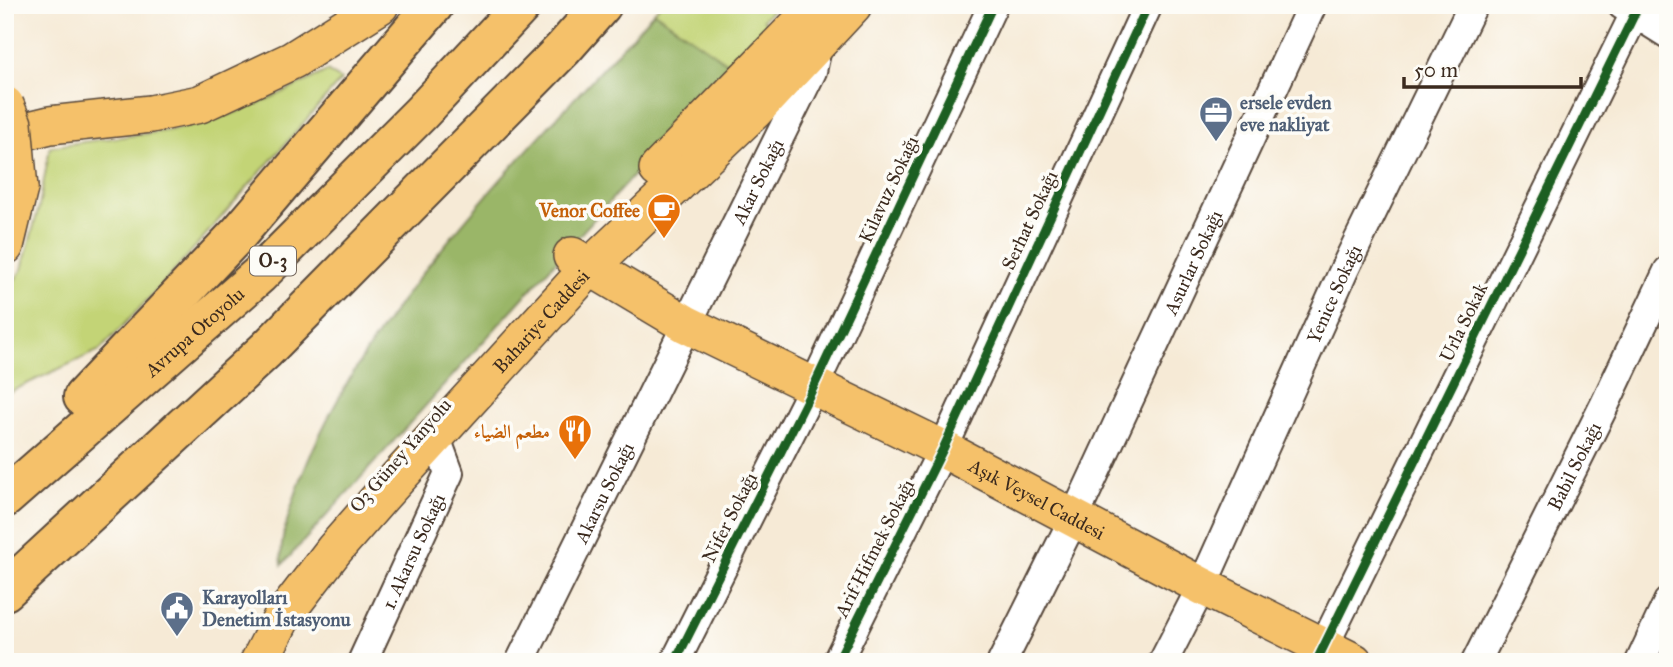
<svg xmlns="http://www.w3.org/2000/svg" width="1673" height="667" font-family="'IM FELL Great Primer',Amiri,serif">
  <rect width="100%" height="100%" fill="#fdfcf7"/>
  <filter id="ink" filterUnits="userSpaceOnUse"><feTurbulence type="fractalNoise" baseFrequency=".0143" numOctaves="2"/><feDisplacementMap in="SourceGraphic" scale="14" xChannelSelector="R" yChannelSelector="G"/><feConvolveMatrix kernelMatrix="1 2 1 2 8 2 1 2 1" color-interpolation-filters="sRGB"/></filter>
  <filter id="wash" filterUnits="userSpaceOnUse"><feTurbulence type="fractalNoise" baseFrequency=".00686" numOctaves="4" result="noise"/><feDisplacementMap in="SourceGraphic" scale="28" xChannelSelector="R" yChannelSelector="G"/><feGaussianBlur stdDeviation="1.57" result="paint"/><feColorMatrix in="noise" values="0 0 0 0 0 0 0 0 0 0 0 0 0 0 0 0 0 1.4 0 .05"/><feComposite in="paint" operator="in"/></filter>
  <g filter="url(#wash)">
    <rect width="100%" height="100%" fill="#f6ead6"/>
    <path fill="#c3d476" stroke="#7f7f4a" stroke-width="2" d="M660 5H777L763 19 768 25 732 66 654 12Z
      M327 71 341 80 169 277 100 350 5 394V295L22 269 39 207 50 147C92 140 135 136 177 129 230 119 279 95 327 71Z"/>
    <path fill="#9ab667" stroke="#6a7042" stroke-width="2" d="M654 12 732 66 282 565C279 541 287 522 294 499 352 319 529 151 654 12Z"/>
  </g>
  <g filter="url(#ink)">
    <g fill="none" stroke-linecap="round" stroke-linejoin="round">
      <g stroke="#57473a" stroke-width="32">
        <g id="minor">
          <path d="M1622 5 1668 34"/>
          <path id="s1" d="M362 662 449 473 436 438"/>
          <path id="s2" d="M520 662 812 71 818 44"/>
          <path d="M675 662 813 388 993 5"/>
          <path d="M837 662 943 449 1148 5"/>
          <path id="s3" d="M1002 662 1074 518 1312 5"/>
          <path id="s4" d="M1163 662 1202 586 1345 268 1473 5"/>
          <path d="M1316 662 1639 5"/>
          <path id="s5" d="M1476 662 1605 404 1668 271"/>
          <path d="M1640 662 1668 602"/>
        </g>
      </g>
      <g stroke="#57473a" stroke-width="40">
        <g id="major">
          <path d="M5 136 50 125 151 114 200 104 293 60 380 5"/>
          <path d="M658 169 818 5"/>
          <path d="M5 246 19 188"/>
          <path id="s6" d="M572 256 686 324 943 449 1202 586 1354 662"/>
          <path id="s7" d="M259 662 281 619 334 550 383 494 590 267 754 111 853 5"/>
        </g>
      </g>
      <g stroke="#57473a" stroke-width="42">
        <g id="highway">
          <path d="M83 397 239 233 434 5"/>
          <path id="s8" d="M5 498 259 275 421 113 522 5"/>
          <path d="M5 591 266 350 563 49 602 5"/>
        </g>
      </g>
      <use href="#minor" stroke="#fff" stroke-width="28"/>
      <use href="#major" stroke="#f5c16b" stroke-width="37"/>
      <use href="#highway" stroke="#f5c16b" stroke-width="38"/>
      <g stroke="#57473a" stroke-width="40" stroke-linecap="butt">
        <path id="major-bridge" d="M5 105 13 124 19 188"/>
      </g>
      <use href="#major-bridge" stroke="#f5c16b" stroke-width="37"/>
      <g stroke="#fdfcf7" stroke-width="13">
        <path id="cycleway" d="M675 662 813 388 993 5
          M837 662 943 449 1148 5
          M1316 662 1639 5"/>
      </g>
      <use href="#cycleway" stroke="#1b5e20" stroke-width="9"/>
    </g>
  </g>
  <defs>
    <g id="office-pin" transform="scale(1.75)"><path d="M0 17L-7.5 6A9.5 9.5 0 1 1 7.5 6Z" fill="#5c6f8a" stroke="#fdfcf7"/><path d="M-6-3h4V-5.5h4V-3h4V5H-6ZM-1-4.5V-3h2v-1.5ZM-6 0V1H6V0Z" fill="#fff"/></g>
    <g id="cafe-pin" transform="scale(1.75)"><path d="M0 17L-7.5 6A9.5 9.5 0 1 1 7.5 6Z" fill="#e8710a" stroke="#fdfcf7"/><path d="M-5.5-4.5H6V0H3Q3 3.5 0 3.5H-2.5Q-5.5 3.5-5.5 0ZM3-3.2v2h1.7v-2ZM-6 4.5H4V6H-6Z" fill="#fff"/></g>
    <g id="restaurant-pin" transform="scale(1.75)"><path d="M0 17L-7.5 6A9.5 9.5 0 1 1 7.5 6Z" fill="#e8710a" stroke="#fdfcf7"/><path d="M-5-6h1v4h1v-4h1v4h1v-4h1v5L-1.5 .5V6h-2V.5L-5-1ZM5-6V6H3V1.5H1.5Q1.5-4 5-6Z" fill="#fff"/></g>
    <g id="civic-pin" transform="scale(1.75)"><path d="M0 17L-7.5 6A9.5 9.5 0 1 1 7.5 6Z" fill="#5c6f8a" stroke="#fdfcf7"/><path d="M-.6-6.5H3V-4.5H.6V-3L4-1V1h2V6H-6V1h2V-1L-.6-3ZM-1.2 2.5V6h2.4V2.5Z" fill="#fff"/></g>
  </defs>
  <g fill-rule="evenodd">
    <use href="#office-pin" x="1216" y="113"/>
    <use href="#cafe-pin" x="664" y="210"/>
    <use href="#restaurant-pin" x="575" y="431"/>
    <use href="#civic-pin" x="177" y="608"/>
  </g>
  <g text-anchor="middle" stroke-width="7" stroke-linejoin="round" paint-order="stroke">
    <rect fill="#fdfcf7" stroke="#75695f" stroke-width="2" x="250" y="246.5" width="46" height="29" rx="5"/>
    <g font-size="18" font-weight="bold" fill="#3b2a1e">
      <text x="273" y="267">O-3</text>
    </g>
    <g font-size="19" font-weight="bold" fill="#4e5e75" stroke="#fdfcf7" text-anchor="start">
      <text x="1240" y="109">ersele evden<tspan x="1240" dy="22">eve nakliyat</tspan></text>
      <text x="202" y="604">Karayolları<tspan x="202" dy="22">Denetim İstasyonu</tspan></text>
    </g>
    <g font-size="19" fill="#3b2a1e" stroke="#fdfcf7">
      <text dy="7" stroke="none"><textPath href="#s2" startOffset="536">Akar Sokağı</textPath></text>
      <text transform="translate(888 189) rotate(-65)" y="7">Kilavuz Sokağı</text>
      <text transform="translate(1029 220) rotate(-65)" y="7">Serhat Sokağı</text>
      <text dy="7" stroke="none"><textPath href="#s3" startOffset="443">Asurlar Sokağı</textPath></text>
      <text dy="7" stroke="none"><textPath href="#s4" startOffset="406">Yenice Sokağı</textPath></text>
      <text dy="7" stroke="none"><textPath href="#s7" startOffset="444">Bahariye Caddesi</textPath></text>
      <text transform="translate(1463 322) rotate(-64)" y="7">Urla Sokak</text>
      <text dy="7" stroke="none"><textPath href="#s8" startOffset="252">Avrupa Otoyolu</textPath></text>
      <text transform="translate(400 455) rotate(-49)" y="7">O3 Güney Yanyolu</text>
      <text dy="7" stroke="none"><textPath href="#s5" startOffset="219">Babil Sokağı</textPath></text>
      <text dy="7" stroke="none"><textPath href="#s2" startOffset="189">Akarsu Sokağı</textPath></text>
      <text dy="7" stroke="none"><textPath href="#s6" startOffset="525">Aşık Veysel Caddesi</textPath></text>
      <text transform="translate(729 517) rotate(-63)" y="7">Nifer Sokağı</text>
      <text transform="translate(874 548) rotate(-63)" y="7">Arif Hifmek Sokağı</text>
      <text dy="7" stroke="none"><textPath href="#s1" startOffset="122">1. Akarsu Sokağı</textPath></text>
    </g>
    <g font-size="19" font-weight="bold" fill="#c56008" stroke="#fdfcf7" text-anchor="end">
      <text x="640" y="217">Venor Coffee</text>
      <text x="550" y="438">مطعم الضياء</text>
    </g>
  </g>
  <rect width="1673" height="667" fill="none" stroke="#fdfcf7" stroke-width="28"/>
  <path d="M1404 77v10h177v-10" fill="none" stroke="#3b2a1e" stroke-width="3.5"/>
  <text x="1414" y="77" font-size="21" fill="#3b2a1e" stroke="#fdfcf7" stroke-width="5" paint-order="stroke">50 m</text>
</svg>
